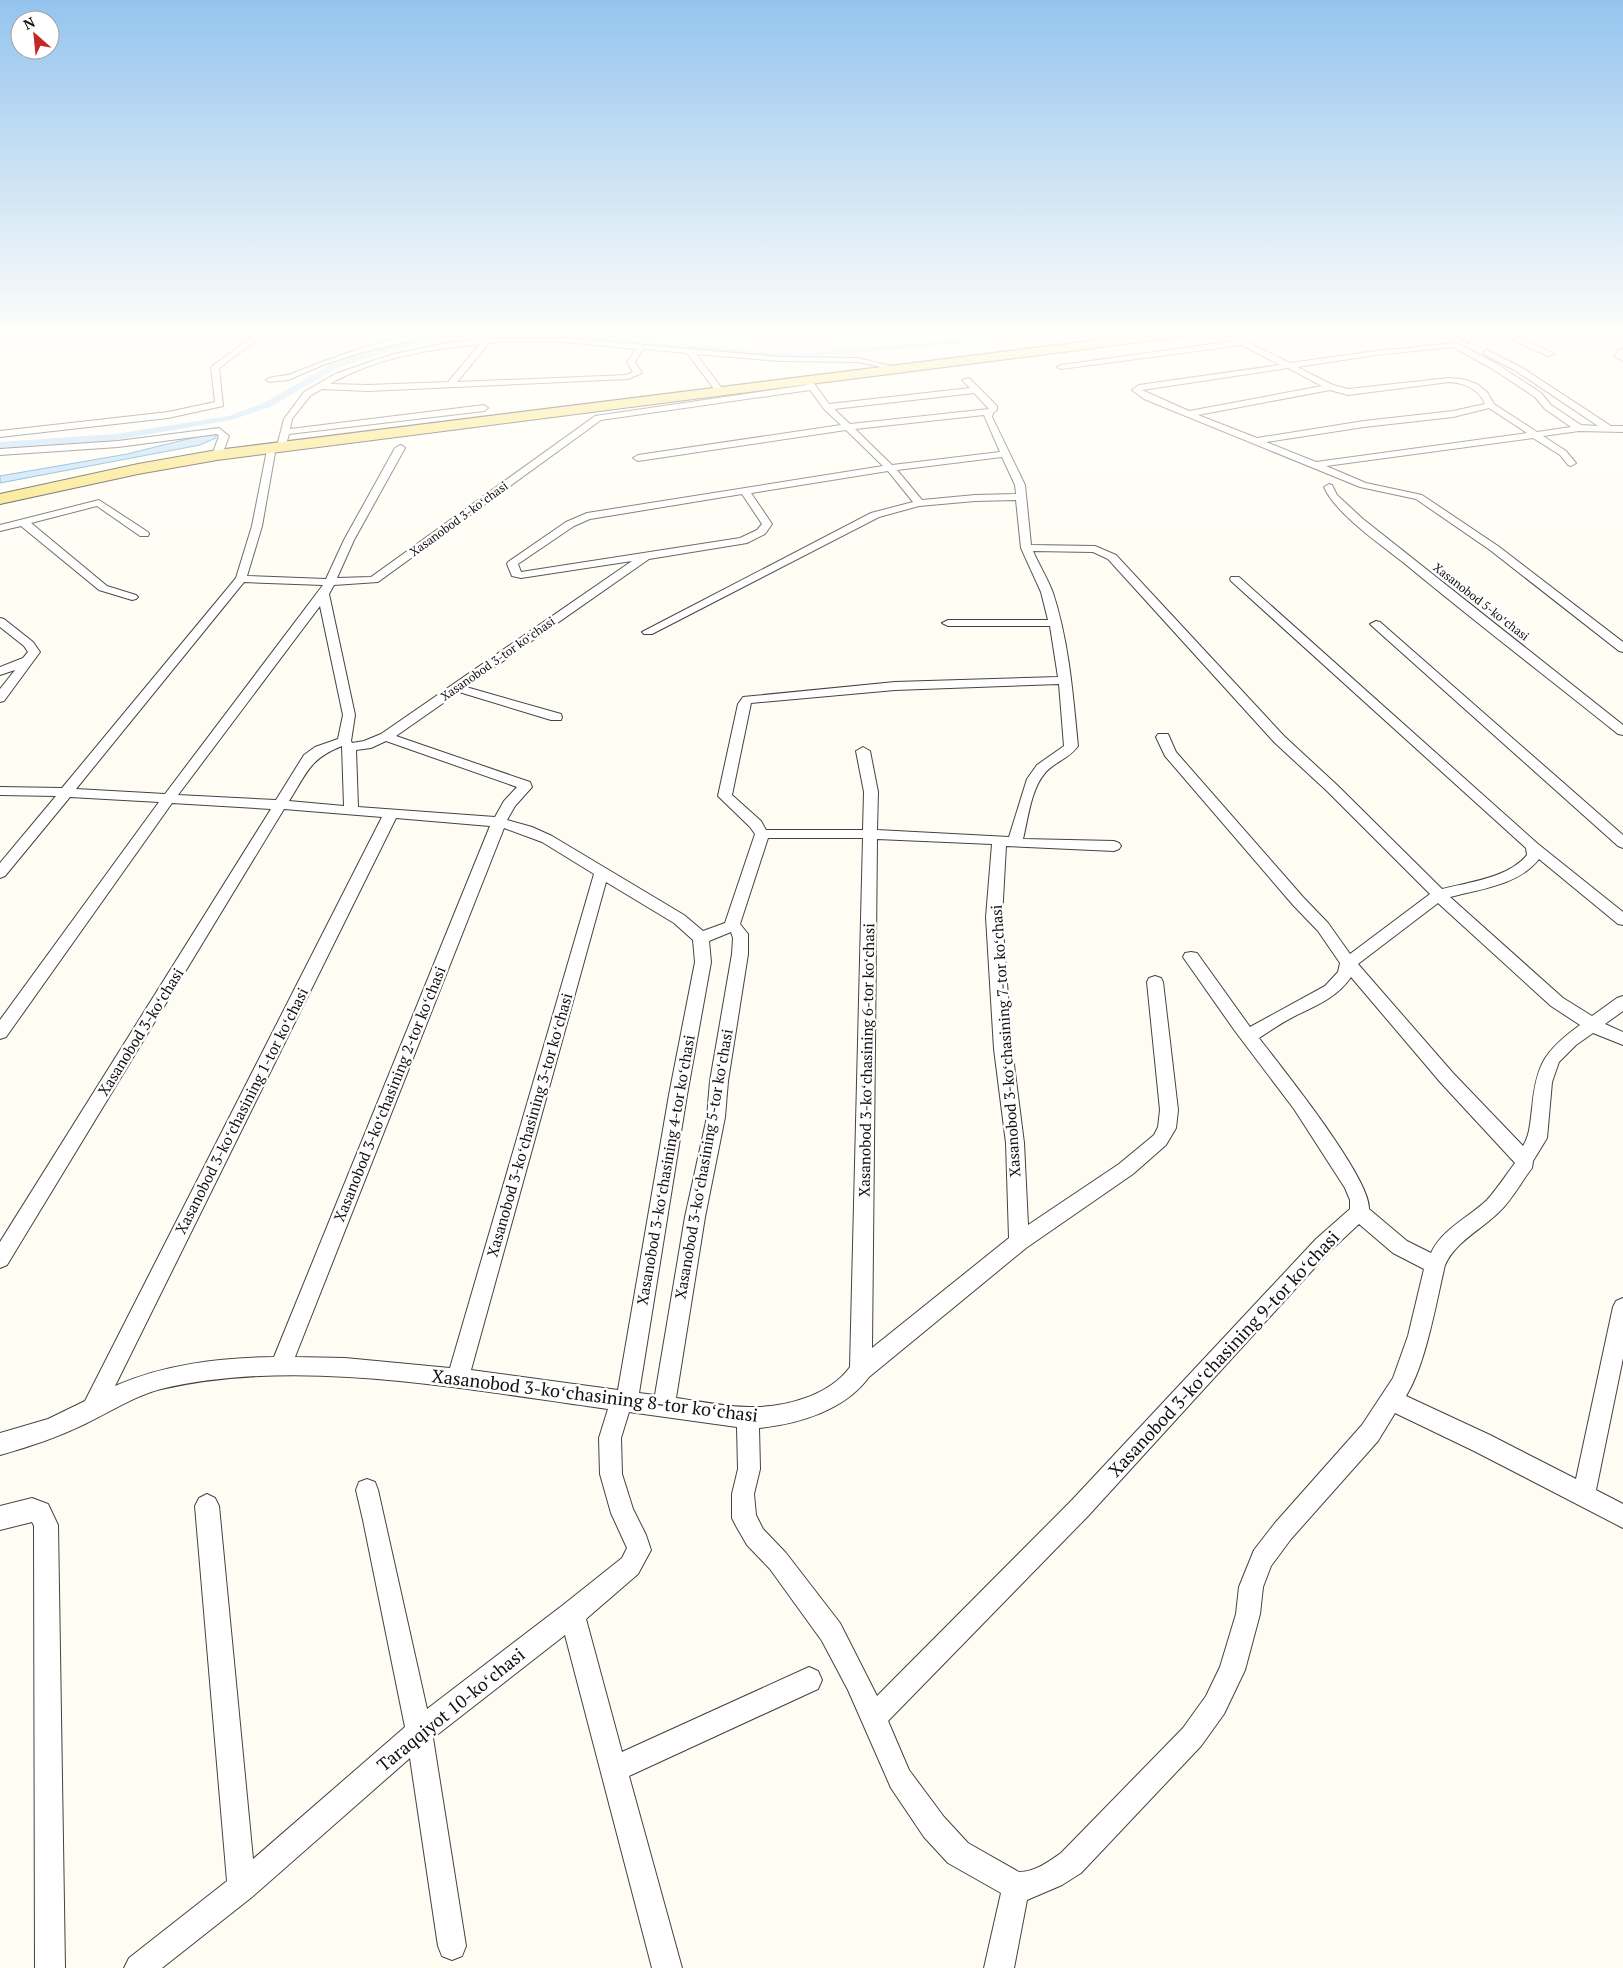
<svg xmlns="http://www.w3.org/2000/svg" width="1623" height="1968" font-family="'PT Serif',serif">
  <rect width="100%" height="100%" fill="#fffdf3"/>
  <path fill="#b6dbf7" stroke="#3c8bd0" d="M212 433 216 435V438L200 445 0 483V476L127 454Z"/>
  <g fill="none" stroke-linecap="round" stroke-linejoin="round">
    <path fill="#b6dbf7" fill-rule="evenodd" d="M500 331 556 332 762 352 807 353 1050 331H1068L1064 333 1016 339 807 357 762 356 556 336 500 335 443 338 389 351 337 368 270 407 231 420 116 440 0 448V442L116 434 229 416 264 403 331 364 384 347 443 334Z"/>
    <g stroke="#434343" stroke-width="2">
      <path id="minor" d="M261 331H269L219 368 223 406 168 418 0 437V431L168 412 215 402 211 367Z
        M430 331H449L360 353 323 365 288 380 270 382 266 380C272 375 283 377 291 374 339 355 380 340 430 331Z
        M600 331 651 333 682 331 651 337 604 333Z
        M1099 331H1107L1121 342 1114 344Z
        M1217 331H1226L1290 363 1376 351 1457 343 1497 364 1541 393 1551 405 1581 425 1598 426 1516 371 1484 354 1483 352 1487 350 1521 367 1611 426H1623V432L1579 431 1543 436 1566 451 1576 463 1571 466 1568 465 1560 455 1533 438 1326 466 1366 483 1422 495 1498 546 1623 642V652L1619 651 1490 550 1416 499 1360 487 1144 399 1132 390 1139 385 1280 365 1242 345 1061 369 1057 367 1061 365 1234 341ZM1453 347 1491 368 1535 397 1545 409 1571 427 1537 432 1494 404 1487 392 1477 384 1462 379 1449 378 1348 389 1333 385 1297 367 1376 355ZM1288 368 1322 386 1189 411 1142 390ZM1449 382C1464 383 1479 389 1485 404L1453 411 1364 421 1257 438 1198 415 1330 390 1348 395ZM1489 408 1527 433 1316 462 1266 442 1364 427 1453 417Z
        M1433 331H1443L1469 343 1462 345Z
        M1493 331H1503L1555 354 1548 356Z
        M488 338H565L780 357 858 358 904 369 900 371 858 362 780 361 696 354 724 391 720 394 717 393 687 353 643 349 635 362 642 373 628 379 368 391 322 389 310 396 292 419 290 429 484 405 488 408 484 411 289 434 285 448H279L277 446 284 419 304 392 335 374 390 355 446 343ZM499 342H565L636 349 627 362 633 372 627 375 457 382 489 343ZM480 344 448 382 368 385 330 384C375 358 430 349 480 344Z
        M1620 349H1623V361L1614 356Z
        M804 378H810L829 404 970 388 962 380 969 378 997 406V410L993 413 992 417 1025 485 1031 545 1095 546 1116 555 1284 736 1337 785 1442 889C1469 882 1508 878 1527 855L1526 848 1231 581 1230 579 1231 577H1239L1538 844 1623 912V925L1618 924 1539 859C1519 885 1480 889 1450 897L1563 998 1592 1016 1617 998 1623 996V1011L1605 1024 1623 1032V1045L1593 1033 1576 1045 1559 1062 1552 1082 1547 1138 1533 1161 1532 1168C1521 1182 1512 1200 1499 1212 1481 1230 1456 1241 1445 1265 1436 1303 1426 1364 1406 1396L1490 1435 1576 1479 1613 1307 1616 1301 1623 1298V1358L1596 1490 1623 1504V1528L1474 1451 1395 1413 1378 1441 1291 1539 1271 1566 1263 1587 1260 1614 1245 1670 1224 1714 1201 1746 1081 1873 1062 1885 1027 1900 1014 1968H984L1001 1893 948 1863 924 1837 891 1788 848 1690 822 1641 770 1569 747 1545 736 1526 732 1518V1494L738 1469 737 1427 629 1412 621 1438 622 1474 633 1509 646 1535 651 1550 638 1574 586 1619 622 1752 809 1667 818 1671 822 1680 818 1689 629 1776 682 1968H652L565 1635 433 1738 466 1946 462 1956 452 1960 442 1956 438 1946 410 1758 252 1897 162 1968H124L129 1958 227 1881 195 1506 199 1498 207 1494 215 1498 219 1506 253 1859 405 1727 363 1520 356 1490 359 1482 367 1479 375 1482 378 1490 427 1709 563 1605 622 1558 627 1548 611 1513 600 1474 599 1438 608 1409C467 1390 301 1356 161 1389 134 1396 110 1412 85 1424 58 1437 29 1447 0 1455V1433L48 1419 85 1401 382 817 284 809 7 1265 0 1268V1242L271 809 172 803 6 1037 0 1039V1020L159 802 70 797 5 876 0 878V863L56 796 0 795V787L62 788 236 578 252 526 268 445 271 444 276 447 262 526 247 576 326 579 344 540 395 448 400 445 403 446 405 448 354 540 337 578 371 577 595 416 807 385 803 380ZM810 390 824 409 841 425 638 455 633 458 638 461 846 430 883 466 587 513 566 522 508 562 507 564 512 576 521 578 632 561 381 734 364 741 352 743 351 741 355 715 329 594 334 585 378 582 601 420ZM974 393 989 409 850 424 834 409ZM984 415 1000 452 892 465 855 429ZM1002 457 1015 485 1016 494 975 495 922 500 897 470ZM888 471 913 502 871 513 642 632 644 634H652L879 517 919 506 975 501 1016 500 1021 548 1041 592 1048 620H948L942 623 948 626H1050L1058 677 895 682 743 697 738 704 718 796 750 827 755 834 725 923 703 931 684 915 552 836 532 827 507 820 515 806 532 787 530 782 396 736 459 692 551 720H561L562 717 561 714 466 687 649 559 747 543 765 534 772 524 751 493ZM742 494 762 524 757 530 740 538 521 572 518 564 574 526 590 519ZM1033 551 1093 552 1108 559 1274 742 1327 791 1430 894 1350 954 1328 923 1303 897 1176 752 1168 734H1158L1156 737 1165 756 1293 905 1318 931 1340 963 1338 972 1325 986 1250 1027 1197 953 1191 952 1185 953 1183 957 1235 1031 1294 1109 1345 1188 1350 1200V1209L1316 1239 1072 1500 877 1696 840 1623 786 1553 763 1529 756 1515 754 1494 760 1469 759 1428C799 1424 845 1410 869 1377L1026 1248 1133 1174 1166 1145 1176 1128 1178 1110 1163 982 1161 978 1155 976 1149 978 1147 982 1160 1110 1158 1127 1154 1135 1119 1164 1028 1225 1024 1143 1012 1049 1002 917 1006 846 1114 851 1119 849 1121 846 1119 843 1114 841 1023 839C1028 819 1031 789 1045 773 1054 762 1069 759 1078 746 1073 695 1069 642 1053 593 1048 579 1039 565 1033 551ZM244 582 323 585 165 794 76 789ZM320 606 343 715 338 739 315 747 304 755 276 800 178 795ZM1059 684 1064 746 1037 765 1027 779 1009 837 877 830 878 792 870 751 863 747 856 751 864 792 863 830H766L761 821 732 795 751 703 895 690ZM386 741 517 787 504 801 495 817 358 807 356 750 371 748ZM342 746 344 806 289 801C307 773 309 759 342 746ZM396 818 490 826 274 1357C219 1358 165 1364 115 1386ZM504 828 542 842 594 874 450 1368 345 1358 295 1357ZM768 838H863L850 1367C829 1396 784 1408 749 1407 725 1407 700 1401 676 1398L705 1217 725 1117 728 1081 748 954V934L740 924ZM877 839 992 844 986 917 994 1049 1006 1143 1009 1238 872 1348ZM606 882 674 923 693 940 695 962 669 1095 618 1390 471 1370ZM1438 903 1551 1006 1580 1025C1544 1051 1536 1065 1532 1109 1530 1123 1530 1135 1523 1146L1453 1073 1358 964ZM731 932 733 938 732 954 710 1081 707 1117 685 1217 655 1395 639 1393 687 1095 711 962 709 941ZM1351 977 1441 1083 1515 1163C1506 1175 1497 1189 1487 1200 1468 1218 1442 1229 1431 1253L1407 1241 1369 1209C1371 1178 1281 1067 1259 1038 1270 1031 1281 1023 1293 1017 1315 1006 1337 998 1351 977ZM1359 1224 1393 1253 1424 1269 1408 1336 1393 1378 1362 1425 1275 1523 1254 1550 1239 1587 1236 1614 1220 1667 1206 1696 1183 1728 1061 1853C1048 1862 1035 1872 1019 1872L968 1843 944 1817 909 1770 888 1721 1088 1516 1330 1251Z
        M219 428 229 436 222 455 217 458 212 455 219 436 217 434 118 447 0 455V449L118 441Z
        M1329 484 1332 485 1337 495 1363 519 1623 725V735L1618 734C1547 677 1474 621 1404 563 1380 544 1336 514 1324 487Z
        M99 500 148 532 149 534 148 536H140L97 506 31 523 107 586 136 595 138 597 136 599 132 600 99 590 21 526 0 531V525Z
        M0 618 4 619 33 642 40 652 4 701 0 702V689L15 670 0 675V667L23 658 28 652 24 646 0 627Z
        M1376 621 1380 622 1623 835V848L1618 846 1372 626 1370 624Z
        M32 1498 48 1504 58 1525 65 1968H35L34 1526 32 1522 0 1530V1506Z"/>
    </g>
    <g stroke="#212121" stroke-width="2">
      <path id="primary" d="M1169 331H1201L1195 335 217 460 138 474 0 504V494L138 464 217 450Z"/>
    </g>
    <use href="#minor" fill="#fff" fill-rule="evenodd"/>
    <use href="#primary" fill="#fae068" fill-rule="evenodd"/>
  </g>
  <linearGradient id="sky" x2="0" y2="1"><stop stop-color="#94c4ee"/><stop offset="0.55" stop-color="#fffefa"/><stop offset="1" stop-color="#fffefa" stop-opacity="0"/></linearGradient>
  <rect width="1623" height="606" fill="url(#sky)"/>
  <g text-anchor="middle" stroke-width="5" stroke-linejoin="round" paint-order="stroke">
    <g font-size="12" fill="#101010" stroke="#fff">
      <text transform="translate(459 519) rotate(-36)" y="4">Xasanobod 3-koʻchasi</text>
      <text transform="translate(1481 602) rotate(38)" y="4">Xasanobod 5-koʻchasi</text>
      <text transform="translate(498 659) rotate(-35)" y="4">Xasanobod 3-tor koʻchasi</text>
    </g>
    <g font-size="15" fill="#101010" stroke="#fff">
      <text transform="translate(141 1032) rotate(-58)" y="5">Xasanobod 3-koʻchasi</text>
      <text transform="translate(1006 1041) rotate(-94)" y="5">Xasanobod 3-koʻchasining 7-tor koʻchasi</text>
      <text transform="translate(867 1060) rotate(-89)" y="5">Xasanobod 3-koʻchasining 6-tor koʻchasi</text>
      <text transform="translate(390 1094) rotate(-68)" y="5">Xasanobod 3-koʻchasining 2-tor koʻchasi</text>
      <text transform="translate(242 1111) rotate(-63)" y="5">Xasanobod 3-koʻchasining 1-tor koʻchasi</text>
      <text transform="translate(530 1125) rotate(-74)" y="5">Xasanobod 3-koʻchasining 3-tor koʻchasi</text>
      <text transform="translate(704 1164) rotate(-80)" y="5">Xasanobod 3-koʻchasining 5-tor koʻchasi</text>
      <text transform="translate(666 1170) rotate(-80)" y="5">Xasanobod 3-koʻchasining 4-tor koʻchasi</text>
    </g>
    <g font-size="18" fill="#101010" stroke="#fff">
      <text transform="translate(1224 1354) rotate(-47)" y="6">Xasanobod 3-koʻchasining 9-tor koʻchasi</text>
      <text transform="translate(595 1396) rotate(7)" y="6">Xasanobod 3-koʻchasining 8-tor koʻchasi</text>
      <text transform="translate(451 1710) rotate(-39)" y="6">Taraqqiyot 10-koʻchasi</text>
    </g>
  </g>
  <g transform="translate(35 35) rotate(333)"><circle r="24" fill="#ffffff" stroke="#9f9f9f"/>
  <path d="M0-4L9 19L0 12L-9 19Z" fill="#c42724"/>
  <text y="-8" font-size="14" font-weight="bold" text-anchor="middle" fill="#101010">N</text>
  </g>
</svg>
